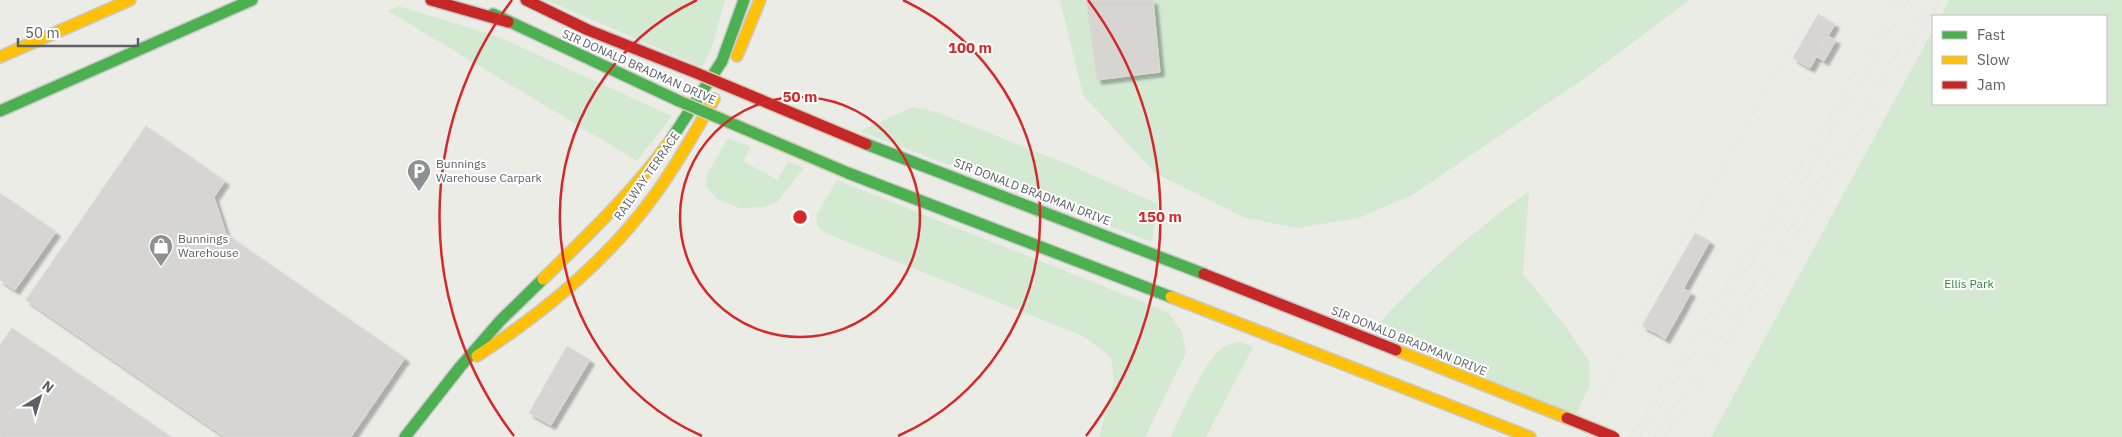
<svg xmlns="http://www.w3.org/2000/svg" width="2122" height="437" font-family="'IBM Plex Sans',sans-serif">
  <defs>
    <filter id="shadow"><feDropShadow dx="4.5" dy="4.5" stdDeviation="1" flood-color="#0004"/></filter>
  </defs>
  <rect width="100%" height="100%" fill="#ecece7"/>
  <path fill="#d3e9d2" d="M546 0H725L711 50 702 67Z
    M1060 0H1690L1588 76 1412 195 1359 218 1297 228 1243 217 1155 173 1083 95Z
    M1949 0H2122V437H1711L1933 30V104H2106V16H1941Z
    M398 6 494 35 672 116 637 161 388 11Z
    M913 107 936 112 1070 165 1158 204 1152 242 860 131Z
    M728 138 751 147 743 161 777 180 788 162 804 168 777 202 764 207 739 208 717 199 706 186 707 174Z
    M837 180 1168 312 1182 332 1186 353 1145 437H1099L1114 381 1111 357 1083 336 828 234 818 227 816 216Z
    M1529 191 1523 274 1567 328 1589 361 1590 385 1576 414 1371 332C1418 279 1472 232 1529 191Z
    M1240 342 1253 347 1206 437H1171C1180 417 1207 354 1225 346 1229 344 1235 343 1240 342Z"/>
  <path fill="#d6d5d2" stroke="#dcdad6" filter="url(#shadow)" d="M1086 0H1153L1160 72 1097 80Z
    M1818 14 1835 24 1810 68 1793 58Z
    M1828 36 1836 40 1830 51 1822 47Z
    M1822 47 1830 51 1824 61 1816 56Z
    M146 126 225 181 214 197 226 234 405 358 351 437H225L26 300Z
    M0 193 56 232 15 290 0 280Z
    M1695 233 1710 241 1658 334 1642 326Z
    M1684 289 1691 292 1681 311 1673 307Z
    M1673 307 1681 311 1665 339 1658 334Z
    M12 328 171 437H0V345Z
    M567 346 590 360 551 425 529 413Z"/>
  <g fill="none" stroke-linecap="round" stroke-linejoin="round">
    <g stroke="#c9caca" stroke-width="14">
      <path id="fast" d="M493 14 679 101
        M0 111 252 0
        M670 141 722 61 744 0
        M866 144 1204 274
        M848 173 1171 297
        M405 437 460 367 500 321 543 279"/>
    </g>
    <g stroke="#c9caca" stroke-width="14">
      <path id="slow" d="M737 56 760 0
        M0 57 130 0
        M543 279C588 235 633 192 670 141
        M1171 297 1530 437
        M1396 350 1567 418
        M477 356C543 313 607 261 654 196 677 165 695 132 714 99"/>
    </g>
    <g stroke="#c9caca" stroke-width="14">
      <path id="jam" d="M431 0 508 22
        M526 0 588 30 694 72
        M1204 274 1396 350"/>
    </g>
    <use href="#fast" stroke="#4caf50" stroke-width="11"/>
    <use href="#slow" stroke="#ffc107" stroke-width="11"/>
    <use href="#jam" stroke="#c62828" stroke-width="11"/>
    <path stroke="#e3e4e3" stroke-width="4" stroke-dasharray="1 6" stroke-linecap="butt" d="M1586 437 1634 326 1817 0
      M1630 437 1784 194 1898 0
      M1641 437 1792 200 1909 0
      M1655 437 1804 206 1929 0
      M1666 437 1812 212 1940 0"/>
    <g stroke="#d4cdb4" stroke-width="14" stroke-linecap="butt">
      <path id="fast-bridge" d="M679 101 848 173"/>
    </g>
    <g stroke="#d4cdb4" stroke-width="14" stroke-linecap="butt">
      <path id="jam-bridge" d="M694 72 866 144
        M1567 418 1614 437"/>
    </g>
    <use href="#fast-bridge" stroke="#4caf50" stroke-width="11"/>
    <use href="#jam-bridge" stroke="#c62828" stroke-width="11"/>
  </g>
  <g fill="none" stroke="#d62828" stroke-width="2.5">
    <circle cx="800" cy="217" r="120"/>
    <path d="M702 436A240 240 0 0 1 697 0M903 0A240 240 0 0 1 898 436"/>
    <path d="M514 436A360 360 0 0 1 512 0M1088 0A360 360 0 0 1 1086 436"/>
  </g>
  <defs>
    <g id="parking-pin" transform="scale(1.25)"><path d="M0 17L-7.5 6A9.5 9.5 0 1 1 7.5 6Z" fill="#8e9092" stroke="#fff"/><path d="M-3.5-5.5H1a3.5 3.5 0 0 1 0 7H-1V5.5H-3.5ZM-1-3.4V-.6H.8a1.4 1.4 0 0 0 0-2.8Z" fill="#fff"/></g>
    <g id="shop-pin" transform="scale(1.25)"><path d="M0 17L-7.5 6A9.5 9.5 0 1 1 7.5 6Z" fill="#8e9092" stroke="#fff"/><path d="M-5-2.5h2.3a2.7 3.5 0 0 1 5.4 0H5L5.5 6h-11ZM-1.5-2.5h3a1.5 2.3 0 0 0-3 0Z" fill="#fff"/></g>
  </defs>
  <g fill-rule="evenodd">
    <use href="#parking-pin" x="419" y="171"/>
    <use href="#shop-pin" x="161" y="246"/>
  </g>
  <g text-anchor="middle" stroke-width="4" stroke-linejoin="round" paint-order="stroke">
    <g font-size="12" fill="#5c5f65" stroke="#fff">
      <text transform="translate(639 67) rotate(24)" y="4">SIR DONALD BRADMAN DRIVE</text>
      <text transform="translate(647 176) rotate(-55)" y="4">RAILWAY TERRACE</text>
      <text transform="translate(1032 192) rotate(21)" y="4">SIR DONALD BRADMAN DRIVE</text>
      <text transform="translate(1409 341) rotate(22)" y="4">SIR DONALD BRADMAN DRIVE</text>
    </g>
    <g font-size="12" fill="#5c5f65" stroke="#fff" text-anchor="start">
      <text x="436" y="168">Bunnings<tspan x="436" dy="14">Warehouse Carpark</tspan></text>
      <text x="178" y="243">Bunnings<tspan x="178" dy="14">Warehouse</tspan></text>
    </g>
    <g font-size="12" fill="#328539" stroke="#fff">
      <text x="1969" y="288">Ellis Park</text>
    </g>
  </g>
  <circle cx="800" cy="217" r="8" fill="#d62828" stroke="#fff" stroke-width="2.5"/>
  <g font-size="15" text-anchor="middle" font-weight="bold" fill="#d62828" stroke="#fff" stroke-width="4" stroke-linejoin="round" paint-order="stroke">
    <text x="970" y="53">100 m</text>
    <text x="800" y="102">50 m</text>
    <text x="1160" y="222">150 m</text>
  </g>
  <rect x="1932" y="15" width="175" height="90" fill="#ffffff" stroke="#bebfc1"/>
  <rect x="1942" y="31" width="25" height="8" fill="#4caf50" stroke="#bebfc1"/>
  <text x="1977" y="40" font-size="15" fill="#5c5f65">Fast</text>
  <rect x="1942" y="56" width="25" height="8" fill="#ffc107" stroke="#bebfc1"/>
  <text x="1977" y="65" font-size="15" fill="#5c5f65">Slow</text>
  <rect x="1942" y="81" width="25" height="8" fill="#c62828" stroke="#bebfc1"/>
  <text x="1977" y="90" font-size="15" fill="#5c5f65">Jam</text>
  <g transform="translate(40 397) rotate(38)" stroke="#ffffff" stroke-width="4" paint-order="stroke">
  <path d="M0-4L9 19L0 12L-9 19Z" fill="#5c5f65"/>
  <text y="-8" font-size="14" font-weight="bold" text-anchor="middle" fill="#5c5f65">N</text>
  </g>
  <path d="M18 38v8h120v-8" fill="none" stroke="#5c5f65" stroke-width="2.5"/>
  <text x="25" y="38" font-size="15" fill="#5c5f65" stroke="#ffffff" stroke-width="4" paint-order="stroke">50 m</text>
</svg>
